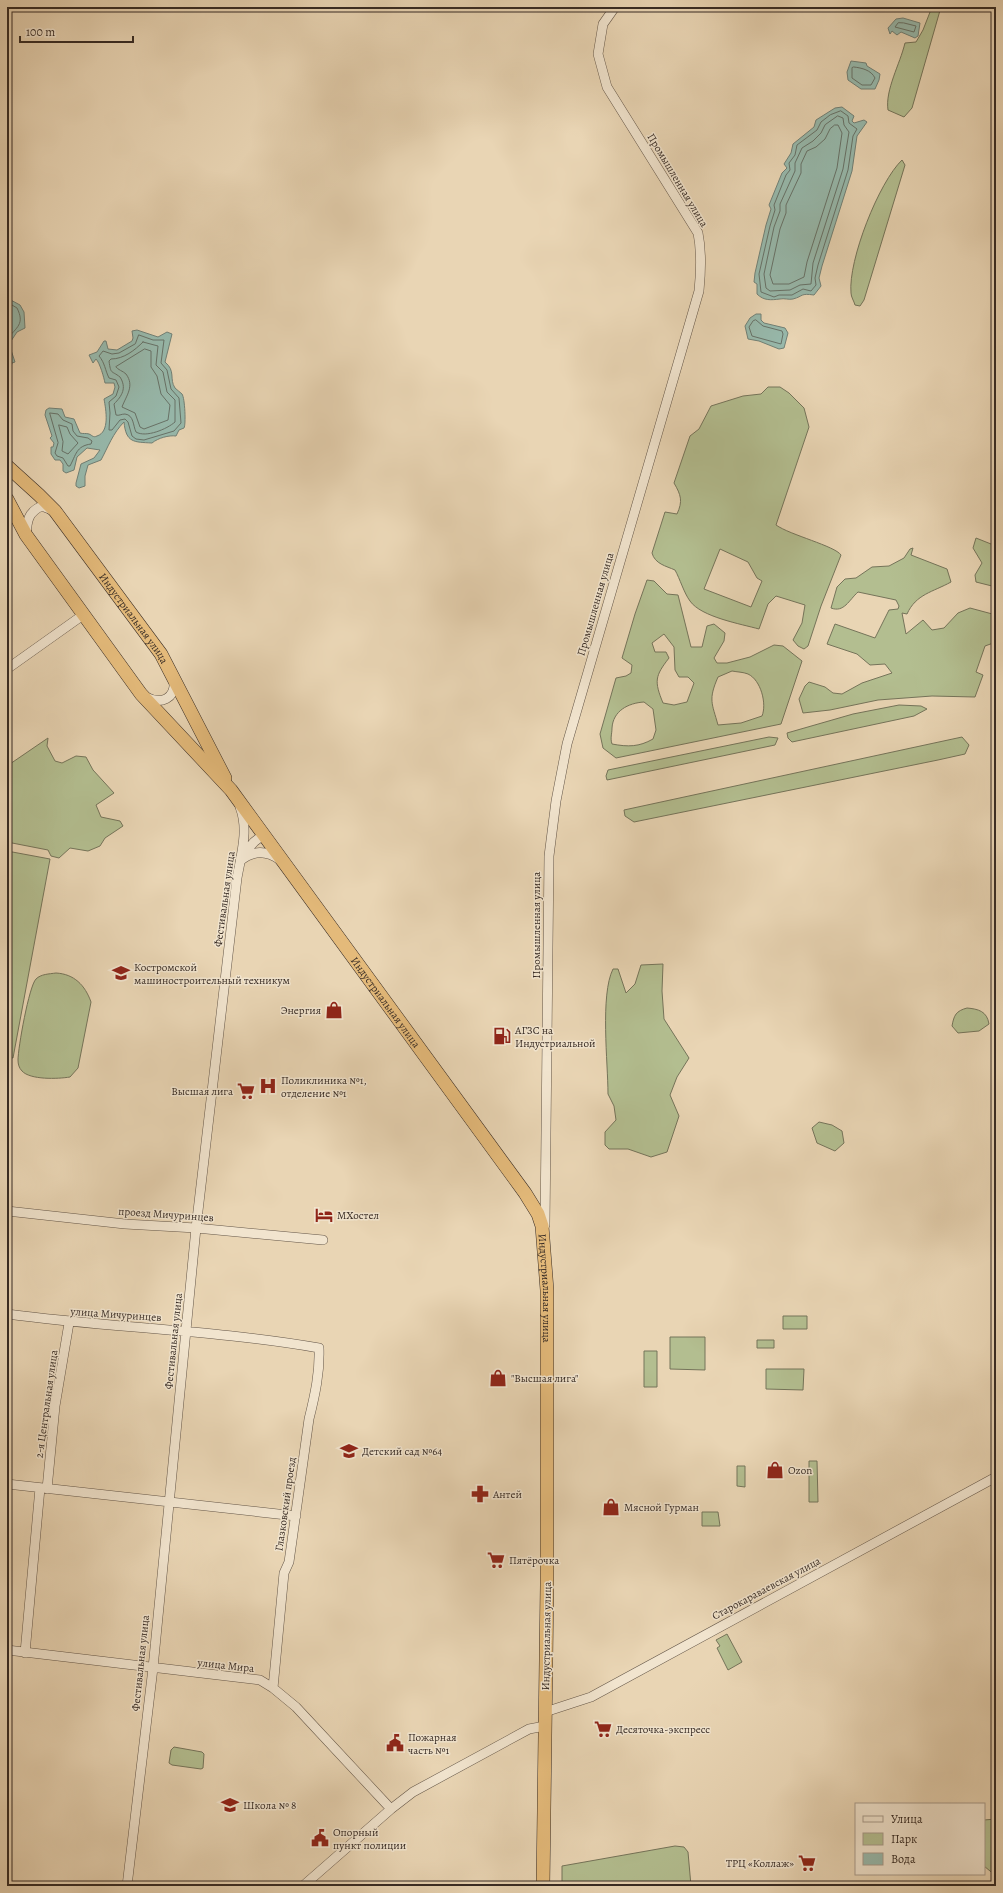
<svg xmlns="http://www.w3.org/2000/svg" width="1003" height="1893" font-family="Alegreya,serif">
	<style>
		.green { fill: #b3be90; stroke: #75745a; fill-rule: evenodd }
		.water { fill: #97b9ac; stroke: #718076 }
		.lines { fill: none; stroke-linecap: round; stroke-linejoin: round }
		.shore { stroke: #677268; stroke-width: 1 }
		.minor-casing { stroke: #645648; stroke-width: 10 }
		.highway-casing { stroke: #372b24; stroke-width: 14 }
		.minor { stroke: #f1e4ce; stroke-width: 9 }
		.highway { stroke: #e4ba7a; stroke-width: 13 }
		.labels { text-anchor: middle; stroke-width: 3; stroke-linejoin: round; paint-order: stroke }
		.street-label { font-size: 11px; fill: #372b24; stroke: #f1e4ce }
		.poi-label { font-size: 11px; fill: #372b24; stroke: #f1e4ce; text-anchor: start }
	</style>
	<rect width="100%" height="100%" fill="#e9d5b4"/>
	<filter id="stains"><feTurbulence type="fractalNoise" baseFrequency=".005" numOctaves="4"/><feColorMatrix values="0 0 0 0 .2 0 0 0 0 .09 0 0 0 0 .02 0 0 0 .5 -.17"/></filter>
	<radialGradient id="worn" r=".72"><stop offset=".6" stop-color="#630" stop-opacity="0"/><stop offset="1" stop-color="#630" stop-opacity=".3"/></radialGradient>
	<path class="green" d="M932,7H941L912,108L904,117L888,110C885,90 900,64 905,43L916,42L923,30Z
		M902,160L905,165L864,300L860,306L855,305C854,301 851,297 851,293C848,260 879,182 902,160Z
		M768,387H780L789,393L804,408L809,427L776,525C790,535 835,546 841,555L821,606L808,646L804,649L798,646L793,640L802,623L805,605L776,596L768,604L759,629C741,624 701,617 690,601C684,593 680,579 675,570C666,566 655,564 652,553L665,512L677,514C683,501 681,495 674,483L690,436L699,429L711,406L743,396L761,394ZM720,549L748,562L757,578L762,581L751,607L704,589Z
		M976,538L996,546V587L976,582L975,575L982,563L973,548Z
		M913,548L911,555L947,569L951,582C933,592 916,594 907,614L902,613L906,634L923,620L932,630L944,628L958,613L970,608L996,615V642L985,646L976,672L983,675L975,697L932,696L878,700L830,710L803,713L799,699L805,686L809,682L825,687L833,693L842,694L862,683L892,673L885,664L870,665L857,654L827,644L835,624L875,638L889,610L898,609L899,606L896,600L858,592C849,600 844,613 831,608L837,587L845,579L856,578L872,567L889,566L904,558L910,549Z
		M647,580L654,581L667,594L678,595L691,647H702L707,626L714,624L725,633L724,641L714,658L717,663H727L750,657L774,645L783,646L802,661L781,724L616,758L603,748L600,734L616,678L626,676L631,673L632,665L622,658L635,614ZM664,634L674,647L675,670L679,677H688L694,683L687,702L674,705L663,703C654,681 655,676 669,658L666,652H655L652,643ZM732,671C737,672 743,672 748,674C761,680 767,704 762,716L741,723L718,725C712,703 708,700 718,677ZM644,702L653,709L656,730L653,739C639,747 628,747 612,744C610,738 612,734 612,728C613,711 628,703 644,702Z
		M899,705L921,706L927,709L914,716L792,742L788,738L787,733L853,714Z
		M769,737L778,738L775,745L607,780L606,776L608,770Z
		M962,737L969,745L965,754L938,760L634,822L625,816L624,810Z
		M48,738L47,746L55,761L62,763L76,756L86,757L93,770L114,793L96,805L101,817L120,821L123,826L105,838L100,846L88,851L70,848L59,858L51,856L48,850L7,842V766Z
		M7,851L50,859L13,1058L7,1057Z
		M663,964L662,991L664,1019L689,1058L677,1077L670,1095L679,1116L667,1152L651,1157L628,1149H609L605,1145V1132L616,1120L614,1106L608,1094C608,1063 600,995 613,969H618L626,993L635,984L641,965Z
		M56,973C74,974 85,985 91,1002L78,1068L70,1077C58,1079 30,1080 22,1071C19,1068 18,1064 18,1060C18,1048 29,986 36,979C41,974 49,974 56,973Z
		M967,1008C978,1009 987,1011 989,1024L979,1031L958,1033L952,1026C954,1015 956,1011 967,1008Z
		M819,1122L832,1125L842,1131L844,1143L835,1151L817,1143L812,1128Z
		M783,1316H807V1329H783Z
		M670,1337H705V1370L670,1369Z
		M757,1340H774V1348H757Z
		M644,1351H657V1387H644Z
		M766,1369H804L803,1390L766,1389Z
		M809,1461H817L818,1502H809Z
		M737,1466H745V1487L737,1486Z
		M702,1512H718L720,1526H702Z
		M727,1634L742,1662L728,1670L717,1648L720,1646L716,1640Z
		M174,1747L202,1752L204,1754L203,1768L201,1769L172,1765L169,1763L171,1750Z
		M996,1819V1876L984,1866V1820Z
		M675,1846L684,1847L688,1852L691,1886H562V1866Z"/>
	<path class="water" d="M903,18L920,23L918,36L915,38L901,32L897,35L892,31L890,34L888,28L896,19Z
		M851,61L866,63L867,66L880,74L879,80L875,89H861L848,80L847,72Z
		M842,107L854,116L852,121L854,123L864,120L867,122L857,136L852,171L822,266L819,278L821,286L814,295C800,293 804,296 793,299C789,300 784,298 780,299C771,300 764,301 757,294V284L754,282L755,273L766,225L771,209L769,205L782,173L787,168L784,164L791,153L793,144L814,127L816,120L835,108Z
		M7,298L20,305L24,312L25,328L17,332L9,344L15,362L12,363L11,367H7Z
		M756,314H761V320L764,323L785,328L788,333L784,348L779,349L759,341L748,339L745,326L750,318Z
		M137,330L158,337L167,332L172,334L165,362C176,371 169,379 175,388C177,390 180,392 182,394C185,398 186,425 184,428L179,430L176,436C169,435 158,438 152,443C134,442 126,443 124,422C113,433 108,447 101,460L88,465L85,476V486L79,488L76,486V483L81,464L94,458L100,450L87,448L77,457L74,470L66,473L63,471V464L60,460H55L51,454V447H53L54,443L50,438L52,436L45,415L46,410L49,408L62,409L65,417L74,419L80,433C83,434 86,433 89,434C92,435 93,438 97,436C110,432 106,410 104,399L113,394L115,387L114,383H105C104,378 100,363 96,359L93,363L89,355L97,352L104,341H106L108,349L117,350L132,341L133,338L132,331Z"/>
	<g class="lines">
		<path class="shore" d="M904,23L916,26L914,32L895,27L898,23Z
			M854,67C862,68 871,70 875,78L871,85H862L852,78V68Z
			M841,111L848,116L849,123L857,129L853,136L848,170L818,265L815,278L816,285L811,291L803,289L792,295H779L774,297L761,292L759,274L770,226L775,210L774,205L786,175L790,170L789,163L795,155L797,145L817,130L821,122L830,115Z
			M838,116L843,118L844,125L849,132L843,169L813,263L811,284L800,285L790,290L770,291L766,288L764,274L774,227L780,211V204L795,171V163L802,148L813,141L821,133L825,125Z
			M835,125H838L842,133L837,168L807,262L804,277L789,284H773L770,275L780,229L786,213V205L801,173V164L807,151L816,147L825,139L830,129Z
			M7,302L17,308C25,324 17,327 7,339
			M756,320L763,326L782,331L783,334L781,344L752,336L749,327L753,321Z
			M139,335L153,340H164L161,363L167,370L171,389L179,398L181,423L174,431L144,440L136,439L132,436L128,422L125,419L120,420L112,430H109L110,413L109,402L116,396L119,387L116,380L109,378C105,370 105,363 99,356L103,351L112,354L119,353L135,344Z
			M143,342L158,346L156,365L163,372L167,392L175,400V422C167,429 146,438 136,432C133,426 134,415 125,414C121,414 119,416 116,415L114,404C122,396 127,388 120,377C111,370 111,375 109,361L111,359C124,359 135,350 143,342Z
			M145,349L151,351V367L157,376L161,394L170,405L168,420L144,429L140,427L135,413L122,407C126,396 135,386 126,374C123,371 118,370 116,367Z
			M50,413L58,414L63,420L72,424L73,431L77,436L88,438L92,441L91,444C76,446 76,455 70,466H68L63,458L57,456L55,453L58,443Z
			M59,425L67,427L70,434L78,443L68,454L62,451L63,442Z"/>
		<g class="minor-casing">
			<path id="minor" d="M26,535C27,521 28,512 42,506L52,510
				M7,669L83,615
				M146,697C161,705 176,699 174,680
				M243,855L254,842L263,835
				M240,861C253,850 266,850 280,860
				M7,1211L125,1224L196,1228L323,1240
				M545,1225L549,856L556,801L567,744L699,291C701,271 702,253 698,233L607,87L598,54L603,24L615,7
				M7,1314C111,1328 216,1330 319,1348C320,1372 315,1395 309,1419L289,1562L284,1573L273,1688
				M7,1484L296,1516
				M47,1489L55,1406L69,1323
				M7,1650L260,1680L273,1688L296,1707L391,1809
				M25,1653L40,1488
				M545,1712L591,1697L996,1477
				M127,1886L153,1668L196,1228L237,878C241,855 249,830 240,807
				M303,1886L391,1809L413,1792L529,1729L545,1726"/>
		</g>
		<g class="highway-casing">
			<g id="highway">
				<path id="s1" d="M7,466L39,495L55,511L161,654L225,778"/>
				<path id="s2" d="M7,499L26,535L141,694L231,790L525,1193L538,1214L542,1226L547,1290V1585L543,1886"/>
			</g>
		</g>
		<use href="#minor" class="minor"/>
		<use href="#highway" class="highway"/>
	</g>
	<defs>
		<g id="university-bare" transform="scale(1.38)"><path d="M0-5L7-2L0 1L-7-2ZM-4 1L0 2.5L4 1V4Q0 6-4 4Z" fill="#8f2418" stroke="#f1e4ce" stroke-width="2.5" paint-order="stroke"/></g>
		<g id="shop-bare" transform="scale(1.38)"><path d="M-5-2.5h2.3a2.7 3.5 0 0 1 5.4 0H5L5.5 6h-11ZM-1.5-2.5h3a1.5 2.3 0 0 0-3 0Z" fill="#8f2418" stroke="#f1e4ce" stroke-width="2.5" paint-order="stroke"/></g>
		<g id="fuel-bare" transform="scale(1.38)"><path d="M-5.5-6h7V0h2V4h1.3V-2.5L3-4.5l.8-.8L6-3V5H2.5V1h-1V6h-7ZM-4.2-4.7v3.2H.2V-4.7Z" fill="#8f2418" stroke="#f1e4ce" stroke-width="2.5" paint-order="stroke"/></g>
		<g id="hospital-bare" transform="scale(1.38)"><path d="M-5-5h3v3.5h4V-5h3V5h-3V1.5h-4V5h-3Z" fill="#8f2418" stroke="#f1e4ce" stroke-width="2.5" paint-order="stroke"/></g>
		<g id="supermarket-bare" transform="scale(1.38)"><path d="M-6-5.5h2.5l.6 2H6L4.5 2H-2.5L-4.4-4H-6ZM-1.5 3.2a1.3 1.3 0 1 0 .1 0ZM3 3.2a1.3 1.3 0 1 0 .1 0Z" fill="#8f2418" stroke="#f1e4ce" stroke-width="2.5" paint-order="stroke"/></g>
		<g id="hotel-bare" transform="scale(1.38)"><path d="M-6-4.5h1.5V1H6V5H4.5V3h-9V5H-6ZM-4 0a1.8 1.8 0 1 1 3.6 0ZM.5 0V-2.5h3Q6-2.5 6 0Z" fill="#8f2418" stroke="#f1e4ce" stroke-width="2.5" paint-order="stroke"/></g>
		<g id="school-bare" transform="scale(1.38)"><path d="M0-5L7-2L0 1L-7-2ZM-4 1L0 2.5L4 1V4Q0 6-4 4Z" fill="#8f2418" stroke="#f1e4ce" stroke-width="2.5" paint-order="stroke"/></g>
		<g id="pharmacy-bare" transform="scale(1.38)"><path d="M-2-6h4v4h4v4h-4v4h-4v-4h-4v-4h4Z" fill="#8f2418" stroke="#f1e4ce" stroke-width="2.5" paint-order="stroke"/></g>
		<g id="civic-bare" transform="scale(1.38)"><path d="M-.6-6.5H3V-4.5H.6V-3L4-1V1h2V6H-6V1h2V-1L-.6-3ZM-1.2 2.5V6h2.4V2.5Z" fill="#8f2418" stroke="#f1e4ce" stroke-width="2.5" paint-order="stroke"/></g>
	</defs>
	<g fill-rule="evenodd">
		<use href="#university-bare" x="121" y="973"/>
		<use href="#shop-bare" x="334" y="1010"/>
		<use href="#fuel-bare" x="502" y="1036"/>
		<use href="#hospital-bare" x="268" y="1086"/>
		<use href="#supermarket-bare" x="246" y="1091"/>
		<use href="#hotel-bare" x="324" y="1215"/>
		<use href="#shop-bare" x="498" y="1378"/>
		<use href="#school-bare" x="349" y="1451"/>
		<use href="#shop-bare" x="775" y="1470"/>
		<use href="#pharmacy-bare" x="480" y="1494"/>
		<use href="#shop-bare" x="611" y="1507"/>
		<use href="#supermarket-bare" x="496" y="1560"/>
		<use href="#supermarket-bare" x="603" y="1729"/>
		<use href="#civic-bare" x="395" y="1743"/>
		<use href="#school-bare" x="230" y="1805"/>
		<use href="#civic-bare" x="320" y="1838"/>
		<use href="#supermarket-bare" x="807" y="1863"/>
	</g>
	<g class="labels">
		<g class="street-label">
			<text transform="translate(678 180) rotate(59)" y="4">Промышленная улица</text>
			<text transform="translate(595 604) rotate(-74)" y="4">Промышленная улица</text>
			<text dy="4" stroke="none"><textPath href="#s1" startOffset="199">Индустриальная улица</textPath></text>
			<text transform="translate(224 899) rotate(-82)" y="4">Фестивальная улица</text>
			<text transform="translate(536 925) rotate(-90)" y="4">Промышленная улица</text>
			<text dy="4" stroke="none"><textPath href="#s2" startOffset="631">Индустриальная улица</textPath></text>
			<text transform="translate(166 1214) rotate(4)" y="4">проезд Мичуринцев</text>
			<text dy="4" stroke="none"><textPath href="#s2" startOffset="967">Индустриальная улица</textPath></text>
			<text transform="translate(116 1314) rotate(4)" y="4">улица Мичуринцев</text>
			<text transform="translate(173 1341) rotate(-84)" y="4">Фестивальная улица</text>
			<text transform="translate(46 1404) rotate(-82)" y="4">2-я Центральная улица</text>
			<text transform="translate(285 1504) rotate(-82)" y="4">Глазковский проезд</text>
			<text transform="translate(766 1588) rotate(-28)" y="4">Старокараваевская улица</text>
			<text transform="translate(546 1636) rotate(-89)" y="4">Индустриальная улица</text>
			<text transform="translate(140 1663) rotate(-84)" y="4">Фестивальная улица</text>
			<text transform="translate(226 1665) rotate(6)" y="4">улица Мира</text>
		</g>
		<g class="poi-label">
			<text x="134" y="971">Костромской<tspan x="134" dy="13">машиностроительный техникум</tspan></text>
			<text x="321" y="1014" text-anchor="end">Энергия</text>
			<text x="515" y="1034">АГЗС на<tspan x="515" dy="13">Индустриальной</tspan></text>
			<text x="281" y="1084">Поликлиника №1,<tspan x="281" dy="13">отделение №1</tspan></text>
			<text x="233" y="1095" text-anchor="end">Высшая лига</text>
			<text x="337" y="1219">МХостел</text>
			<text x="511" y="1382">"Высшая лига"</text>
			<text x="362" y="1455">Детский сад №64</text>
			<text x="788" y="1474">Ozon</text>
			<text x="493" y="1498">Антей</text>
			<text x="624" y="1511">Мясной Гурман</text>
			<text x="509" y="1564">Пятёрочка</text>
			<text x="616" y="1733">Десяточка-экспресс</text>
			<text x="408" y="1741">Пожарная<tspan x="408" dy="13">часть №1</tspan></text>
			<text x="243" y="1809">Школа № 8</text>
			<text x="333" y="1836">Опорный<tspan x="333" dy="13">пункт полиции</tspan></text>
			<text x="794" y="1867" text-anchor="end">ТРЦ «Коллаж»</text>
		</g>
	</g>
	<rect width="1003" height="1893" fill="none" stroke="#e9d5b4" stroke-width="24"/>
	<rect x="8" y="8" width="987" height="1877" fill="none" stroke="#372b24" stroke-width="2"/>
	<rect x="12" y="12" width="979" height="1869" fill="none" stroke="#372b24"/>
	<rect x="855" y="1803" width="130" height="72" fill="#f1e4ce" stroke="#a79a8a"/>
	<rect x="863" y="1816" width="20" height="6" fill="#f1e4ce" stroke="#a79a8a"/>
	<text x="891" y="1823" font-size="12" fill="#372b24">Улица</text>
	<rect x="863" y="1833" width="20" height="12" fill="#b3be90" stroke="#a79a8a"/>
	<text x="891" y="1843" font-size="12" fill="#372b24">Парк</text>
	<rect x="863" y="1853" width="20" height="12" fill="#97b9ac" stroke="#a79a8a"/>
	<text x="891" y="1863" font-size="12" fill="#372b24">Вода</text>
	<path d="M20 36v6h113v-6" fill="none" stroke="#372b24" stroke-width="2"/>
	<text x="26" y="36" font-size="12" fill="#372b24" stroke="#f1e4ce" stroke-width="3" paint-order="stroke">100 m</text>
	<rect width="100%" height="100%" filter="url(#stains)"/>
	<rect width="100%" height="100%" fill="url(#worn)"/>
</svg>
